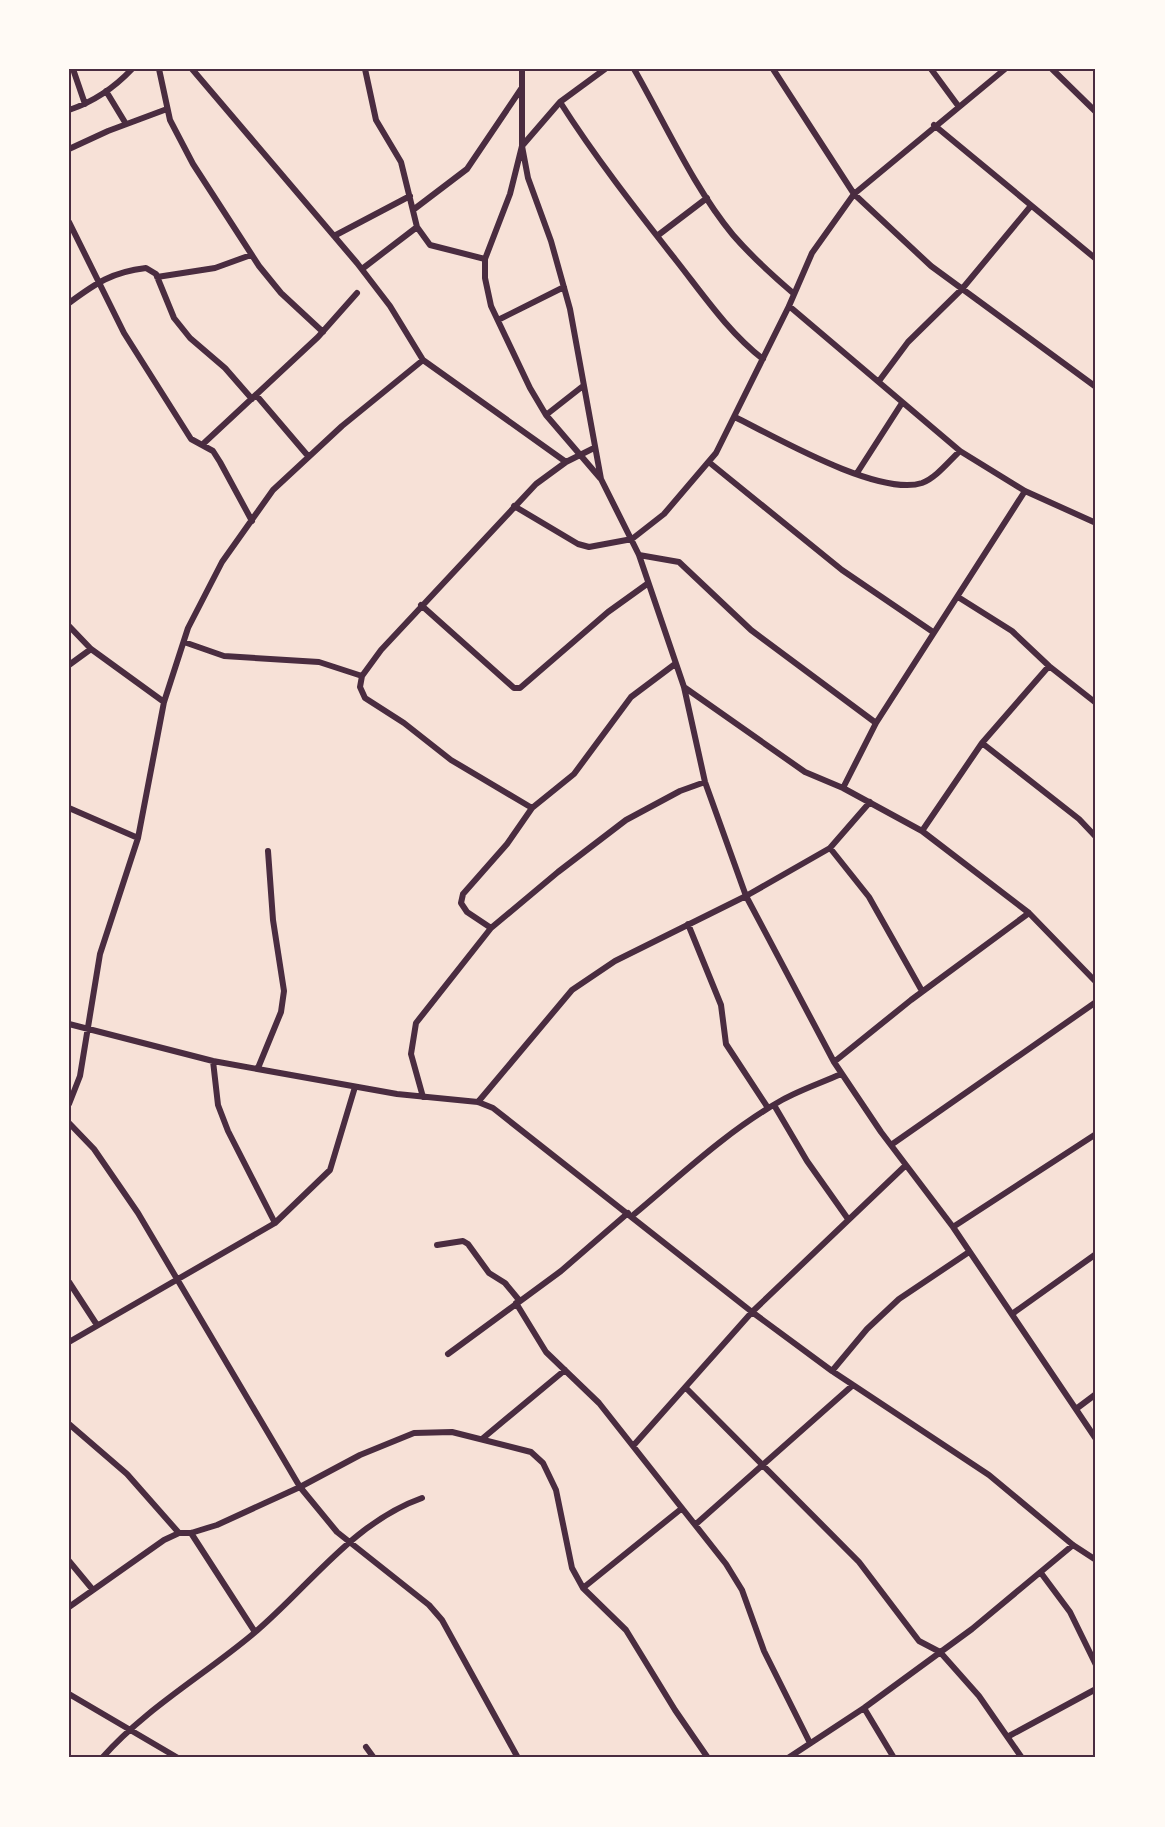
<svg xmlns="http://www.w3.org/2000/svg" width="1165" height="1827" font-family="'Libre Baskerville',serif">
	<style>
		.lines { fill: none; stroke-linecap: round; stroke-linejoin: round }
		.minor { stroke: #4a2c40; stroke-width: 6 }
		.neatline { fill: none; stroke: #4a2c40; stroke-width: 2 }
	</style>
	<rect width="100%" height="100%" fill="#f7e1d7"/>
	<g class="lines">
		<path class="minor" d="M73,69L85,104
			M159,69L170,120L193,164L259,266L281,293L323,332
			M192,69L357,263L390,306L423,360L566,462
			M365,69L376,120L401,162L417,227L430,245L485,259
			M522,69V146L528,178L551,241L570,309L601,479L639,555L684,687L805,772L843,788L922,831L1029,913L1096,982
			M634,69C665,123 694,188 733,235C752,257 772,275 793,293
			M773,69L854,194L931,266L1096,387
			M931,69L959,107
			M1052,69L1096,112
			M106,91L126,124
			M560,102C595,157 635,208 675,259C702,293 728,332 763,359
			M69,110C93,102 115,87 132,69
			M934,125L1096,259
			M69,149L108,131L167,109
			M413,210L467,169L521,89
			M69,222L124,333L191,439L213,451L220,462L252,521
			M334,236L410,196
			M657,236L707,198
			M362,269L417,227
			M157,277L215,268L251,255
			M69,303C96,283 112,272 146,268L156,274L174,318L190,338L225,368L252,399
			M789,306L960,451L1025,491L1096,523
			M498,320L564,287
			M879,381L908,342L962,289L1030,207
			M256,395L308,456
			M546,415L583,386
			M735,417C775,437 879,497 922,483C936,478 949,461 960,451
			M203,444L318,337L357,293
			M710,463L842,570L933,632
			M857,473L902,403
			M600,478L546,415L530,388L491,306L485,278V259L510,194L522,146L560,102L605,69
			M514,506L578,544L589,547L632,539L664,514L716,453L789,306L812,253L854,194L1005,69
			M639,555L679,562L751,630L876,723
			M958,597L1012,631L1049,666L1096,703
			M421,605L514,688H520L608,612L647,584
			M69,626L91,649L164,702
			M184,642L224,656L319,662L362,676
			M69,665L91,649
			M684,687L705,782L746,896L834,1062L881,1132L953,1227L1096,1439
			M982,743L1079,819L1096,837
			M843,788L876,723L1025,491
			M69,808L138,838
			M532,808L451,760L404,723L365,698L360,687L362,676L381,650L536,484L566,462L594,448
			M922,831L982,743L1049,666
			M830,848L869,897L922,991
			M688,924L721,1005L726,1044L768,1108
			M491,928L467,912L461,903L463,894L507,844L532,808L574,774L631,697L675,664
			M69,1024L213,1061L397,1094L478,1102L493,1108L752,1312L832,1371L989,1475L1073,1545L1096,1560
			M213,1061L218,1105L228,1131L275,1223
			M834,1062L911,1000L1029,913
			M258,1068L281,1012L284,991L273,920L268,851
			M423,1097L411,1054L416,1023L491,928L558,872L626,820L680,791L705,782
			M478,1102L572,990L615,961L746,896L830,848L870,802
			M69,1104L80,1076L100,954L138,838L164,702L188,628L222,562L273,490L342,426L423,360
			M774,1105L807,1161L848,1219
			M69,1123L94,1149L138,1213L300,1487L337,1532L429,1605L442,1620L518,1758
			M891,1145L1096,1002
			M632,1216C680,1176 727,1131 782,1100C800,1090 821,1083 841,1074
			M953,1227L1096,1134
			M437,1245L463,1241L468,1244L489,1273L505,1283L519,1300
			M69,1282L97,1325
			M516,1303L546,1352L599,1403L726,1564L742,1590L764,1651L810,1743
			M1012,1314L1096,1254
			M69,1342L275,1223L330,1170L355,1087
			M448,1354L561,1271L628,1213
			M832,1371L867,1329L899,1299L969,1252
			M686,1388L859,1562L919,1641L940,1652L979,1696L1022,1758
			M1076,1409L1096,1394
			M69,1424L127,1474L179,1533
			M482,1439L565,1370
			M633,1446L752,1312L906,1165
			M696,1524L853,1385
			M191,1533L255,1632
			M69,1561L93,1590
			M1041,1573L1070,1612L1096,1665
			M583,1588L681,1509
			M69,1607L164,1540L179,1533H191L217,1525L300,1487L360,1455L414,1433L452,1432L531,1452L543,1463L556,1490L572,1568L583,1588L626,1630L675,1710L708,1758
			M69,1694L178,1758
			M864,1708L894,1758
			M1009,1736L1096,1689
			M366,1747L374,1758
			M102,1758C145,1709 203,1676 253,1634C309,1587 352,1523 422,1498
			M788,1758L864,1708L972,1629L1073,1545"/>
	</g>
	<rect width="1165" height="1827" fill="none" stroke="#fffaf5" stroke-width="141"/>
	<rect x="70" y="70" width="1024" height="1686" class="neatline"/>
</svg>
